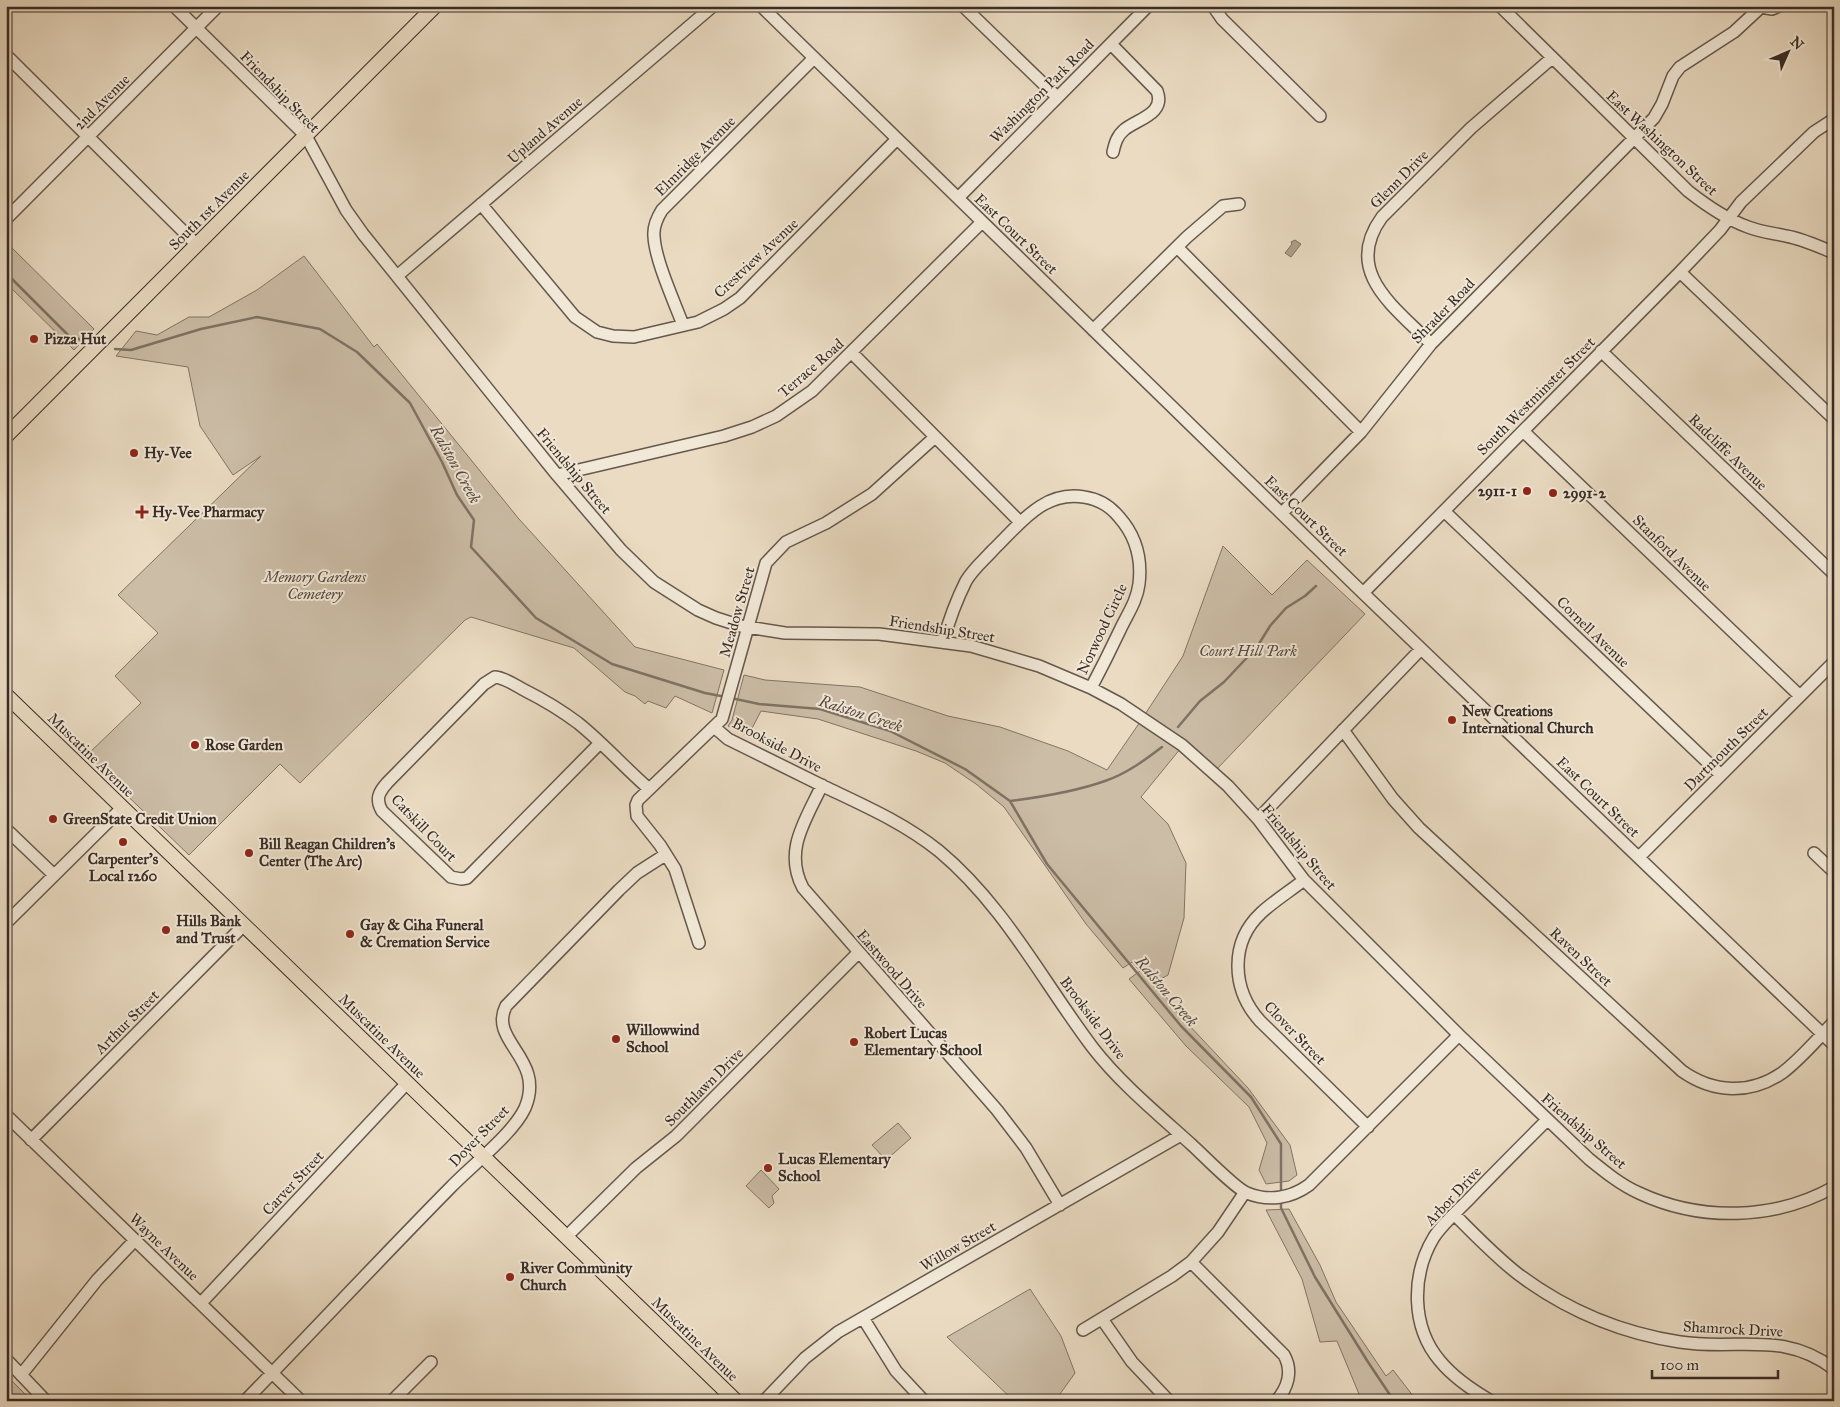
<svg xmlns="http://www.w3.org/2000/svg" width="1840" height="1407" font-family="'IM FELL Great Primer',serif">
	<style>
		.green { fill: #ccbda7; stroke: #827466 }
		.water { fill: #aea08d; stroke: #7f7264 }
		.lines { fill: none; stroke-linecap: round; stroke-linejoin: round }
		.stream { stroke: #7f7264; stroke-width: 2.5 }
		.minor-casing { stroke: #65584d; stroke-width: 14 }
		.major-casing { stroke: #392c26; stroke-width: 16 }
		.minor { stroke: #f1e8d7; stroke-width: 11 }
		.major { stroke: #eadbc2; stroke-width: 14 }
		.poi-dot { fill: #8f2418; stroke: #f1e8d7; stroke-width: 2 }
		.labels { text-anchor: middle; stroke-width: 4; stroke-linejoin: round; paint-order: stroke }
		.street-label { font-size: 15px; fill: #392c26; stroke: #f1e8d7 }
		.poi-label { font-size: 15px; font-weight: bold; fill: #392c26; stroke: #f1e8d7; text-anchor: start }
		.park-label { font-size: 15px; font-style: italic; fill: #564940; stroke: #f1e8d7 }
		.water-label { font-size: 16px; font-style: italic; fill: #564940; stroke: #f1e8d7 }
	</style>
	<rect width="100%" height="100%" fill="#eadbc2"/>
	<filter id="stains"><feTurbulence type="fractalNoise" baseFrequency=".004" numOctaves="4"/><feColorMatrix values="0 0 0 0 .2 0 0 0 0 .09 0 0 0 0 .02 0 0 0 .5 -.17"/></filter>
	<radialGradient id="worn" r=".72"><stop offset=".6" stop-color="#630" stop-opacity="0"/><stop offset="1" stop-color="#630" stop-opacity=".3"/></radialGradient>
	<path class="green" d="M6,242L94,329L74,350L6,283Z
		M304,256L374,347L377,344L519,519L635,647L724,670L712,713L675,696L666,708L648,701L645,704L635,696L625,692L574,648L471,617L465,620L300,783L280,764L189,855L86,756L141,703L115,676L158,633L118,595L261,456L233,475L200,426L188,367L116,356L136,331L157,335L189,317H209L257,290Z
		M1223,546L1272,595L1307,560L1365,614L1216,770L1185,743L1141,797L1168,824L1186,863L1184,918L1168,975L1157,981L1172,1007L1248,1088L1290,1145L1297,1175L1289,1181L1266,1184L1259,1170L1267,1143L1249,1107L1186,1046L1129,979L1140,971L1132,962L1123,968L1086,924L1004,807L976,784L945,763L916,751L818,719L761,711L748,736L728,726L732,720L744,675L765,680L860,687L948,716L1000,727L1068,751L1107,770L1140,722L1183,656Z
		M898,1123L911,1138L886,1160L872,1145Z
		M761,1170L779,1189L772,1196L774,1203L769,1208L746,1186Z
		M1289,1209L1320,1265L1336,1302L1386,1376L1393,1370L1417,1401H1356L1359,1394L1337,1341L1320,1342L1302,1279L1266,1210Z
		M1030,1289L1061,1336L1075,1373L1055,1401H1014L947,1337Z
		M6,1375L32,1401H6Z"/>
	<path class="water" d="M1295,240L1301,244L1291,257L1285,253L1292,244L1291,242Z"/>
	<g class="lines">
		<path class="stream" d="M6,273L69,336L82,340
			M115,349L131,350L201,329L257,317L320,329L357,352L410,403L442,462L457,495L474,520L471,547L536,618L612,664L705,693L726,697
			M731,698L759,704L820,709L890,731L965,769L1010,801L1047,864L1181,1026L1251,1097L1281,1144V1193
			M1178,727L1200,701L1224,682L1257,647L1270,626L1286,608L1305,596L1316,586
			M1010,801C1042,797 1074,792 1105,781C1126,774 1145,760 1162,747
			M1281,1201V1208L1315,1277L1368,1362L1394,1401"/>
		<g class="minor-casing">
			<path id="minor" d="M174,6L306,136L346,210L363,234L557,475L621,550L654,582L698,610L716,618L741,626L785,633L879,634L971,646L1039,666L1091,688L1121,704L1182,745L1228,786L1258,819L1304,880L1459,1035L1589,1159C1605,1172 1621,1185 1639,1193C1701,1222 1775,1220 1834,1187
				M761,6L1363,593L1834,1045
				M963,6L1057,97
				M1213,6L1222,19L1320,116
				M1500,6L1688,191C1707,206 1726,219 1748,227C1761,232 1773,233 1786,236C1803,239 1818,246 1834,253
				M1761,7L1772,9L1779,6
				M1111,44L1157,91C1166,114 1137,119 1124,130C1117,136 1115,143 1113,152
				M6,55L197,245
				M958,198L1148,6
				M481,204L575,317L597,332L613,336L634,337L698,322L724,309L740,298L897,139
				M6,219L218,6
				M1177,247L1361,432
				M1680,272L1834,419
				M397,276L713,6
				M683,325C674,301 655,260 654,236C653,226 657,218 662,210L814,58
				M1093,330L1187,237L1223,206L1239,204
				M1431,344C1395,307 1342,272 1382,217L1471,128L1552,58
				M1601,351L1834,574
				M852,353L1020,522
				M1523,431L1800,696
				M557,475L724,436L752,427L776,416L812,391L982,222
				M1444,511L1721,775
				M1282,513L1361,432L1431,344L1654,118L1662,104L1673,76L1680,67L1734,32L1761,7
				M1363,593L1680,272L1720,230L1741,202L1814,132L1834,119
				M943,642C949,620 956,601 966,581C973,569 984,560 993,550C1019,525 1043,490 1084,497C1098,499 1110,506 1119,517C1136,536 1142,559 1139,584C1137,601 1127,615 1120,630C1111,649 1101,669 1091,688
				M714,727L728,739C761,755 793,771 825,787C865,806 904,823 939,851C1004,905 1043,982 1093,1048C1120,1083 1160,1116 1192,1145C1204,1156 1236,1189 1247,1193C1269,1202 1291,1198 1309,1185L1459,1035
				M1343,730L1393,799L1419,828L1682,1071C1713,1093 1750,1095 1782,1073C1800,1060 1818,1038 1834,1022
				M600,743L467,878L461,879L451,877L382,811C375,799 379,792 387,783L484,684L495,677C506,678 516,686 526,691C544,700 562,711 578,723C603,743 624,767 648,788
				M822,785C806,820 783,850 803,888L997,1110L1026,1148L1060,1205
				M1258,819L1421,649
				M6,829L54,875
				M1814,853L1834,872
				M1639,857L1834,662
				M1304,880C1290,891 1274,901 1261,913C1229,943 1232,990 1260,1021L1368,1127
				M6,923L122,808
				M699,943L675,869L660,845L637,816L636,805L638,800L722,719L766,563L786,542L826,523L872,494L935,437
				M6,1115L301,1401
				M31,1140L244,925
				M1454,1214C1475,1235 1495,1256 1518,1274C1566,1310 1621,1333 1680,1342C1738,1351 1782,1330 1834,1369
				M566,1237L636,1168L676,1136L691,1121L858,953
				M1191,1262L1284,1355C1293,1371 1288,1388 1276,1401
				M201,1303L407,1083
				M863,1318L896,1371L924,1401
				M1102,1319L1132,1362L1169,1401
				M1083,1330L1172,1276L1191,1262L1218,1232L1245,1192
				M6,1359L46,1401
				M21,1375L97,1280L135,1240
				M245,1401C314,1330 381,1258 450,1188C471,1166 513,1134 525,1108C546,1058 488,1042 506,1006L619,890L637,873L665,855
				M392,1401L431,1362
				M764,1401L805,1358L838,1332L1181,1135
				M1491,1401C1472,1390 1454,1378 1440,1361C1411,1327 1411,1275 1434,1237C1444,1222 1460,1209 1473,1195C1497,1170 1522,1145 1547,1120"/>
		</g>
		<g class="major-casing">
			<path id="major" d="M6,436L435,6
				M6,695L736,1401"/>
		</g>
		<use href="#minor" class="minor"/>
		<use href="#major" class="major"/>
	</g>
	<g class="poi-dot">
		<circle cx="34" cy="339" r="5"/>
		<circle cx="134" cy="453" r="5"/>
		<circle cx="1527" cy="491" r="5"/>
		<circle cx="1553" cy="493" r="5"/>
		<path d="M139.5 504.5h5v5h5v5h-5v5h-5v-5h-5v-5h5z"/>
		<circle cx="1452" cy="720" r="5"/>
		<circle cx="195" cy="745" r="5"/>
		<circle cx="53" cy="819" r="5"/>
		<circle cx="123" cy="842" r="5"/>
		<circle cx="249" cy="853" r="5"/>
		<circle cx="166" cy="930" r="5"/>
		<circle cx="350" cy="934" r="5"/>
		<circle cx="616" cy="1039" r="5"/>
		<circle cx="854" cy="1042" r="5"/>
		<circle cx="768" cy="1168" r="5"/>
		<circle cx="510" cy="1277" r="5"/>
	</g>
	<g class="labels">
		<g class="street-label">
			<text transform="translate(1042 91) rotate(-45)" y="5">Washington Park Road</text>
			<text transform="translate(280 92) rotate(46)" y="5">Friendship Street</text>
			<text transform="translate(102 102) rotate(-45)" y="5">2nd Avenue</text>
			<text transform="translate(545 130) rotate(-41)" y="5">Upland Avenue</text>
			<text transform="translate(1662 143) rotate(43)" y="5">East Washington Street</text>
			<text transform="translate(695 156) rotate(-45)" y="5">Elmridge Avenue</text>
			<text transform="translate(1399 179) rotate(-45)" y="5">Glenn Drive</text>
			<text transform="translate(209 210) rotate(-45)" y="5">South 1st Avenue</text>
			<text transform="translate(1016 234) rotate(44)" y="5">East Court Street</text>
			<text transform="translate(756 258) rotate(-43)" y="5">Crestview Avenue</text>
			<text transform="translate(1443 311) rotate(-46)" y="5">Shrader Road</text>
			<text transform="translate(811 368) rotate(-41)" y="5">Terrace Road</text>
			<text transform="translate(1536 396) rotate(-45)" y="5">South Westminster Street</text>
			<text transform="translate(1728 452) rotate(44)" y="5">Radcliffe Avenue</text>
			<text transform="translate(574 471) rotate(50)" y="5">Friendship Street</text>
			<text transform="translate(1306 516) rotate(44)" y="5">East Court Street</text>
			<text transform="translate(1672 553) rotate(44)" y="5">Stanford Avenue</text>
			<text transform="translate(737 612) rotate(-74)" y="5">Meadow Street</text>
			<text transform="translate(942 629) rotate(9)" y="5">Friendship Street</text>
			<text transform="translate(1102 629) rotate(-65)" y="5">Norwood Circle</text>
			<text transform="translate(1593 632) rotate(44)" y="5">Cornell Avenue</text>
			<text transform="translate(777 745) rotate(28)" y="5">Brookside Drive</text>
			<text transform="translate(1726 749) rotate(-45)" y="5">Dartmouth Street</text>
			<text transform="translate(91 755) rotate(44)" y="5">Muscatine Avenue</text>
			<text transform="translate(1598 797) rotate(44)" y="5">East Court Street</text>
			<text transform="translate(424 828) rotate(46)" y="5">Catskill Court</text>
			<text transform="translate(1299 847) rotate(50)" y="5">Friendship Street</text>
			<text transform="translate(1581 957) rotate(43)" y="5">Raven Street</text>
			<text transform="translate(892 969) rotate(49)" y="5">Eastwood Drive</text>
			<text transform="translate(1093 1018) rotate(53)" y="5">Brookside Drive</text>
			<text transform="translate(127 1022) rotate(-45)" y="5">Arthur Street</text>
			<text transform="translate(1295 1033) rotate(46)" y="5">Clover Street</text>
			<text transform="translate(382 1036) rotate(44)" y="5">Muscatine Avenue</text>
			<text transform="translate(704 1087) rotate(-45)" y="5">Southlawn Drive</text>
			<text transform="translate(1584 1131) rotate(41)" y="5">Friendship Street</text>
			<text transform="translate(479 1136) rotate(-46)" y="5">Dover Street</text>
			<text transform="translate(293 1183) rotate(-47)" y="5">Carver Street</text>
			<text transform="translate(1453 1196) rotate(-47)" y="5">Arbor Drive</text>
			<text transform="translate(958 1246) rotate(-30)" y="5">Willow Street</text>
			<text transform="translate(164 1247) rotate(44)" y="5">Wayne Avenue</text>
			<text transform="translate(1733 1329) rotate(3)" y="5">Shamrock Drive</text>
			<text transform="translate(695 1339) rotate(44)" y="5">Muscatine Avenue</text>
		</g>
		<g class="poi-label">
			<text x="44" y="344">Pizza Hut</text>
			<text x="144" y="458">Hy-Vee</text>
			<text x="1517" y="496" text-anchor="end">2911-1</text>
			<text x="1563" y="498">2991-2</text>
			<text x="152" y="517">Hy-Vee Pharmacy</text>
			<text x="1462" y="716">New Creations<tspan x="1462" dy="17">International Church</tspan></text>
			<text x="205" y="750">Rose Garden</text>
			<text x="63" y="824">GreenState Credit Union</text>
			<text x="259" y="849">Bill Reagan Children’s<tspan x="259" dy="17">Center (The Arc)</tspan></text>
			<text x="123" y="864" text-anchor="middle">Carpenter's<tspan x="123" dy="17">Local 1260</tspan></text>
			<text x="176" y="926">Hills Bank<tspan x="176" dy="17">and Trust</tspan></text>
			<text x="360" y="930">Gay &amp; Ciha Funeral<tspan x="360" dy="17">&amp; Cremation Service</tspan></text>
			<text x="626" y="1035">Willowwind<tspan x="626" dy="17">School</tspan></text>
			<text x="864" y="1038">Robert Lucas<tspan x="864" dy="17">Elementary School</tspan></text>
			<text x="778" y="1164">Lucas Elementary<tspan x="778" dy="17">School</tspan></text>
			<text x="520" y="1273">River Community<tspan x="520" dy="17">Church</tspan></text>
		</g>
		<g class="park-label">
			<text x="315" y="582">Memory Gardens<tspan x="315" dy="17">Cemetery</tspan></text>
			<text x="1248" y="656">Court Hill Park</text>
		</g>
		<g class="water-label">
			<text transform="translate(456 464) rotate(61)" y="6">Ralston Creek</text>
			<text transform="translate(861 713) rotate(18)" y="6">Ralston Creek</text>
			<text transform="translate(1167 991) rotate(50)" y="6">Ralston Creek</text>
		</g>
	</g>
	<rect width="1840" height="1407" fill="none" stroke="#eadbc2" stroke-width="25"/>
	<rect x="8" y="8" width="1825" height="1392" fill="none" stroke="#392c26" stroke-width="2.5"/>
	<rect x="12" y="12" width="1815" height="1382" fill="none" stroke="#392c26"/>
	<g transform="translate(1788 52) rotate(45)" stroke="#f1e8d7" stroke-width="4" paint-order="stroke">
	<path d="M0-4L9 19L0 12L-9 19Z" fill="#392c26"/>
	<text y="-8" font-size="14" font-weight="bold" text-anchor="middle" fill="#392c26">N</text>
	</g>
	<path d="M1652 1370v8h126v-8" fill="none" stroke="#392c26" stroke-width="2.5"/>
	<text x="1660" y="1370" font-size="15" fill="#392c26" stroke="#f1e8d7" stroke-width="4" paint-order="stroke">100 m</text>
	<rect width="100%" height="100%" filter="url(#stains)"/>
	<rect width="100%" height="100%" fill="url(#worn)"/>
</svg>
